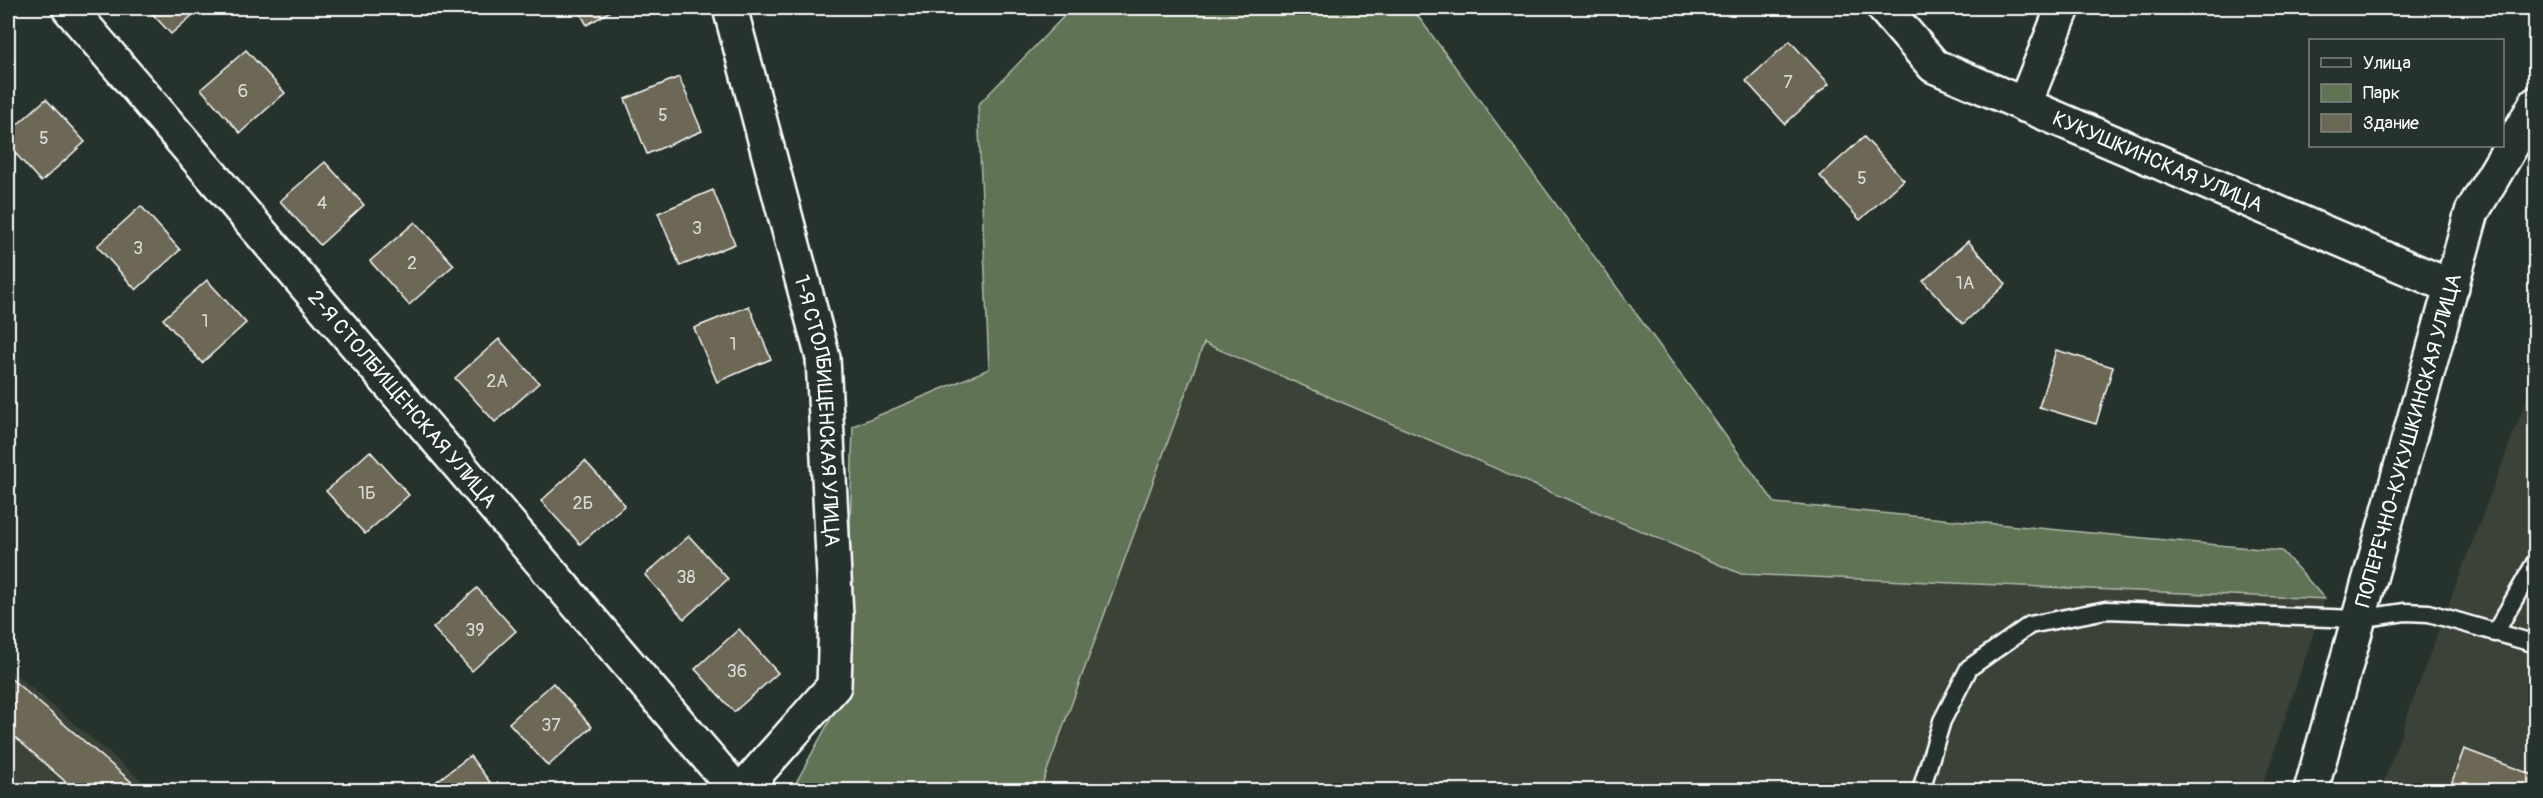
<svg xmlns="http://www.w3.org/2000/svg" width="2543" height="798" font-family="Pangolin,sans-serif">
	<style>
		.built { fill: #3b4339 }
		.green { fill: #617355; stroke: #b0b9aa; stroke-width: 1.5 }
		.building { fill: #6d6856; stroke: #fff; stroke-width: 1.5 }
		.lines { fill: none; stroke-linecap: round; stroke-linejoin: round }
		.service-casing { stroke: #fff; stroke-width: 21 }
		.minor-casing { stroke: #fff; stroke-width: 38 }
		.service { stroke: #26332d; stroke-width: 16 }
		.minor { stroke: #26332d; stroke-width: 33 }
		.labels { text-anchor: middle; stroke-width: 6; stroke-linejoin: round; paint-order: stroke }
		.number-label { font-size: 18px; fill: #dad9d5 }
		.street-label { font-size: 21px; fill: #fff; stroke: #26332d }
	</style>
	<rect width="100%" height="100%" fill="#26332d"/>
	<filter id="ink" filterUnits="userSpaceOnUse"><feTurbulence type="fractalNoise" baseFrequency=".0167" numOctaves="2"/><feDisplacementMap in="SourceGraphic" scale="12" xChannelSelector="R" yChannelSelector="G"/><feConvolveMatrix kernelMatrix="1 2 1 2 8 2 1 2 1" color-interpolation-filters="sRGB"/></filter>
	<g filter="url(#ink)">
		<path class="built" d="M1204,343L1741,574L2325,599L2261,790H1040Z
			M2535,377V790H2381L2429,656Z
			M8,668L153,790H8Z"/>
		<path class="green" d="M1072,8H1412L1775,503L2282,551L2325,599L1741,574L1204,343L1040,790H792L848,687L847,623L853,426L989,369L978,105Z"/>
		<path class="building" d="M147,8H201L171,34Z
			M577,8H616L587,25Z
			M1790,41L1829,84L1785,124L1746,81Z
			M246,50L285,93L240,133L201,89Z
			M679,77L702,131L647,154L625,99Z
			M46,99L85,142L41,182L8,145V133Z
			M1864,137L1904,180L1860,220L1820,176Z
			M325,162L364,205L320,245L280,201Z
			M713,190L735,244L680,266L658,213Z
			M141,206L180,250L136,290L97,246Z
			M415,222L454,265L409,305L370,261Z
			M1968,241L2006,284L1963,324L1923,281Z
			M207,280L246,323L202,363L163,319Z
			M749,306L771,359L717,382L694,328Z
			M499,339L539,383L495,422L455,378Z
			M2056,350L2113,367L2096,424L2039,407Z
			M370,451L409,495L365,534L326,491Z
			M585,461L625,505L580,544L541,501Z
			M689,536L728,579L684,619L645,575Z
			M477,588L516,631L472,671L433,628Z
			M739,629L778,673L734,712L695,669Z
			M8,676L141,790H75L8,731Z
			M553,683L592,727L548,766L509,723Z
			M2464,749L2536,776V790H2449Z
			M470,756L496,790H425Z"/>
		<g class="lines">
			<g class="service-casing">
				<path id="service" d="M2495,633L2536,561
					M1921,790L1942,721L1969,668L2030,625L2106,610L2358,619L2405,612L2429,613L2536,644"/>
			</g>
			<g class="minor-casing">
				<g id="minor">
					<path id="s1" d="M69,8L736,790"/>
					<path id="s2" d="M730,8L823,358L836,616L834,686L742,790"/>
					<path id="s3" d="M1884,8L1934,66L2452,287"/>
					<path d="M2024,105L2063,8"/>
					<path id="s4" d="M2311,790L2472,212L2536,104"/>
				</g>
			</g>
			<use href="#service" class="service"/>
			<use href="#minor" class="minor"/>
		</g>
	</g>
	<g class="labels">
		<g class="number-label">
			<text x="1788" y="88">7</text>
			<text x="243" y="97">6</text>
			<text x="663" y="121">5</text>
			<text x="44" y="144">5</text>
			<text x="1862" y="184">5</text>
			<text x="322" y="209">4</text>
			<text x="697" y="234">3</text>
			<text x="138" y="254">3</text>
			<text x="412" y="269">2</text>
			<text x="1965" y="289">1А</text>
			<text x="205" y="327">1</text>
			<text x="733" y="350">1</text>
			<text x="497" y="387">2А</text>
			<text x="367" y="499">1Б</text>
			<text x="583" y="509">2Б</text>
			<text x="686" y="583">38</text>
			<text x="475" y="636">39</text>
			<text x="737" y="677">36</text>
			<text x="551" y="731">37</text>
		</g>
		<g class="street-label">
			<text dy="7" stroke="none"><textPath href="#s3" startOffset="320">КУКУШКИНСКАЯ УЛИЦА</textPath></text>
			<text dy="7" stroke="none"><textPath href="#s1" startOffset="514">2-Я СТОЛБИЩЕНСКАЯ УЛИЦА</textPath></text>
			<text dy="7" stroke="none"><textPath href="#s2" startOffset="414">1-Я СТОЛБИЩЕНСКАЯ УЛИЦА</textPath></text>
			<text dy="7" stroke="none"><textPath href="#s4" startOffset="363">ПОПЕРЕЧНО-КУКУШКИНСКАЯ УЛИЦА</textPath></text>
		</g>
	</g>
	<rect width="2543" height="798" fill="none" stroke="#26332d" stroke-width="30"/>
	<rect x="15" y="15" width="2513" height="768" fill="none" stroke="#fff" stroke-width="2" filter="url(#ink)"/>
	<rect x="2309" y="39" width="195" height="108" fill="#26332d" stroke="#7d8581" stroke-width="1.5"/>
	<rect x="2321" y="58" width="30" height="9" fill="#26332d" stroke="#7d8581" stroke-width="1.5"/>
	<text x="2363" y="69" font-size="18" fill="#ffffff">Улица</text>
	<rect x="2321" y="84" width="30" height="18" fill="#617355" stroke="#7d8581" stroke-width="1.5"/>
	<text x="2363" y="99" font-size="18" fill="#ffffff">Парк</text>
	<rect x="2321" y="114" width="30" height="18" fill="#6d6856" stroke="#7d8581" stroke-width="1.5"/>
	<text x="2363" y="129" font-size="18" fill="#ffffff">Здание</text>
</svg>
